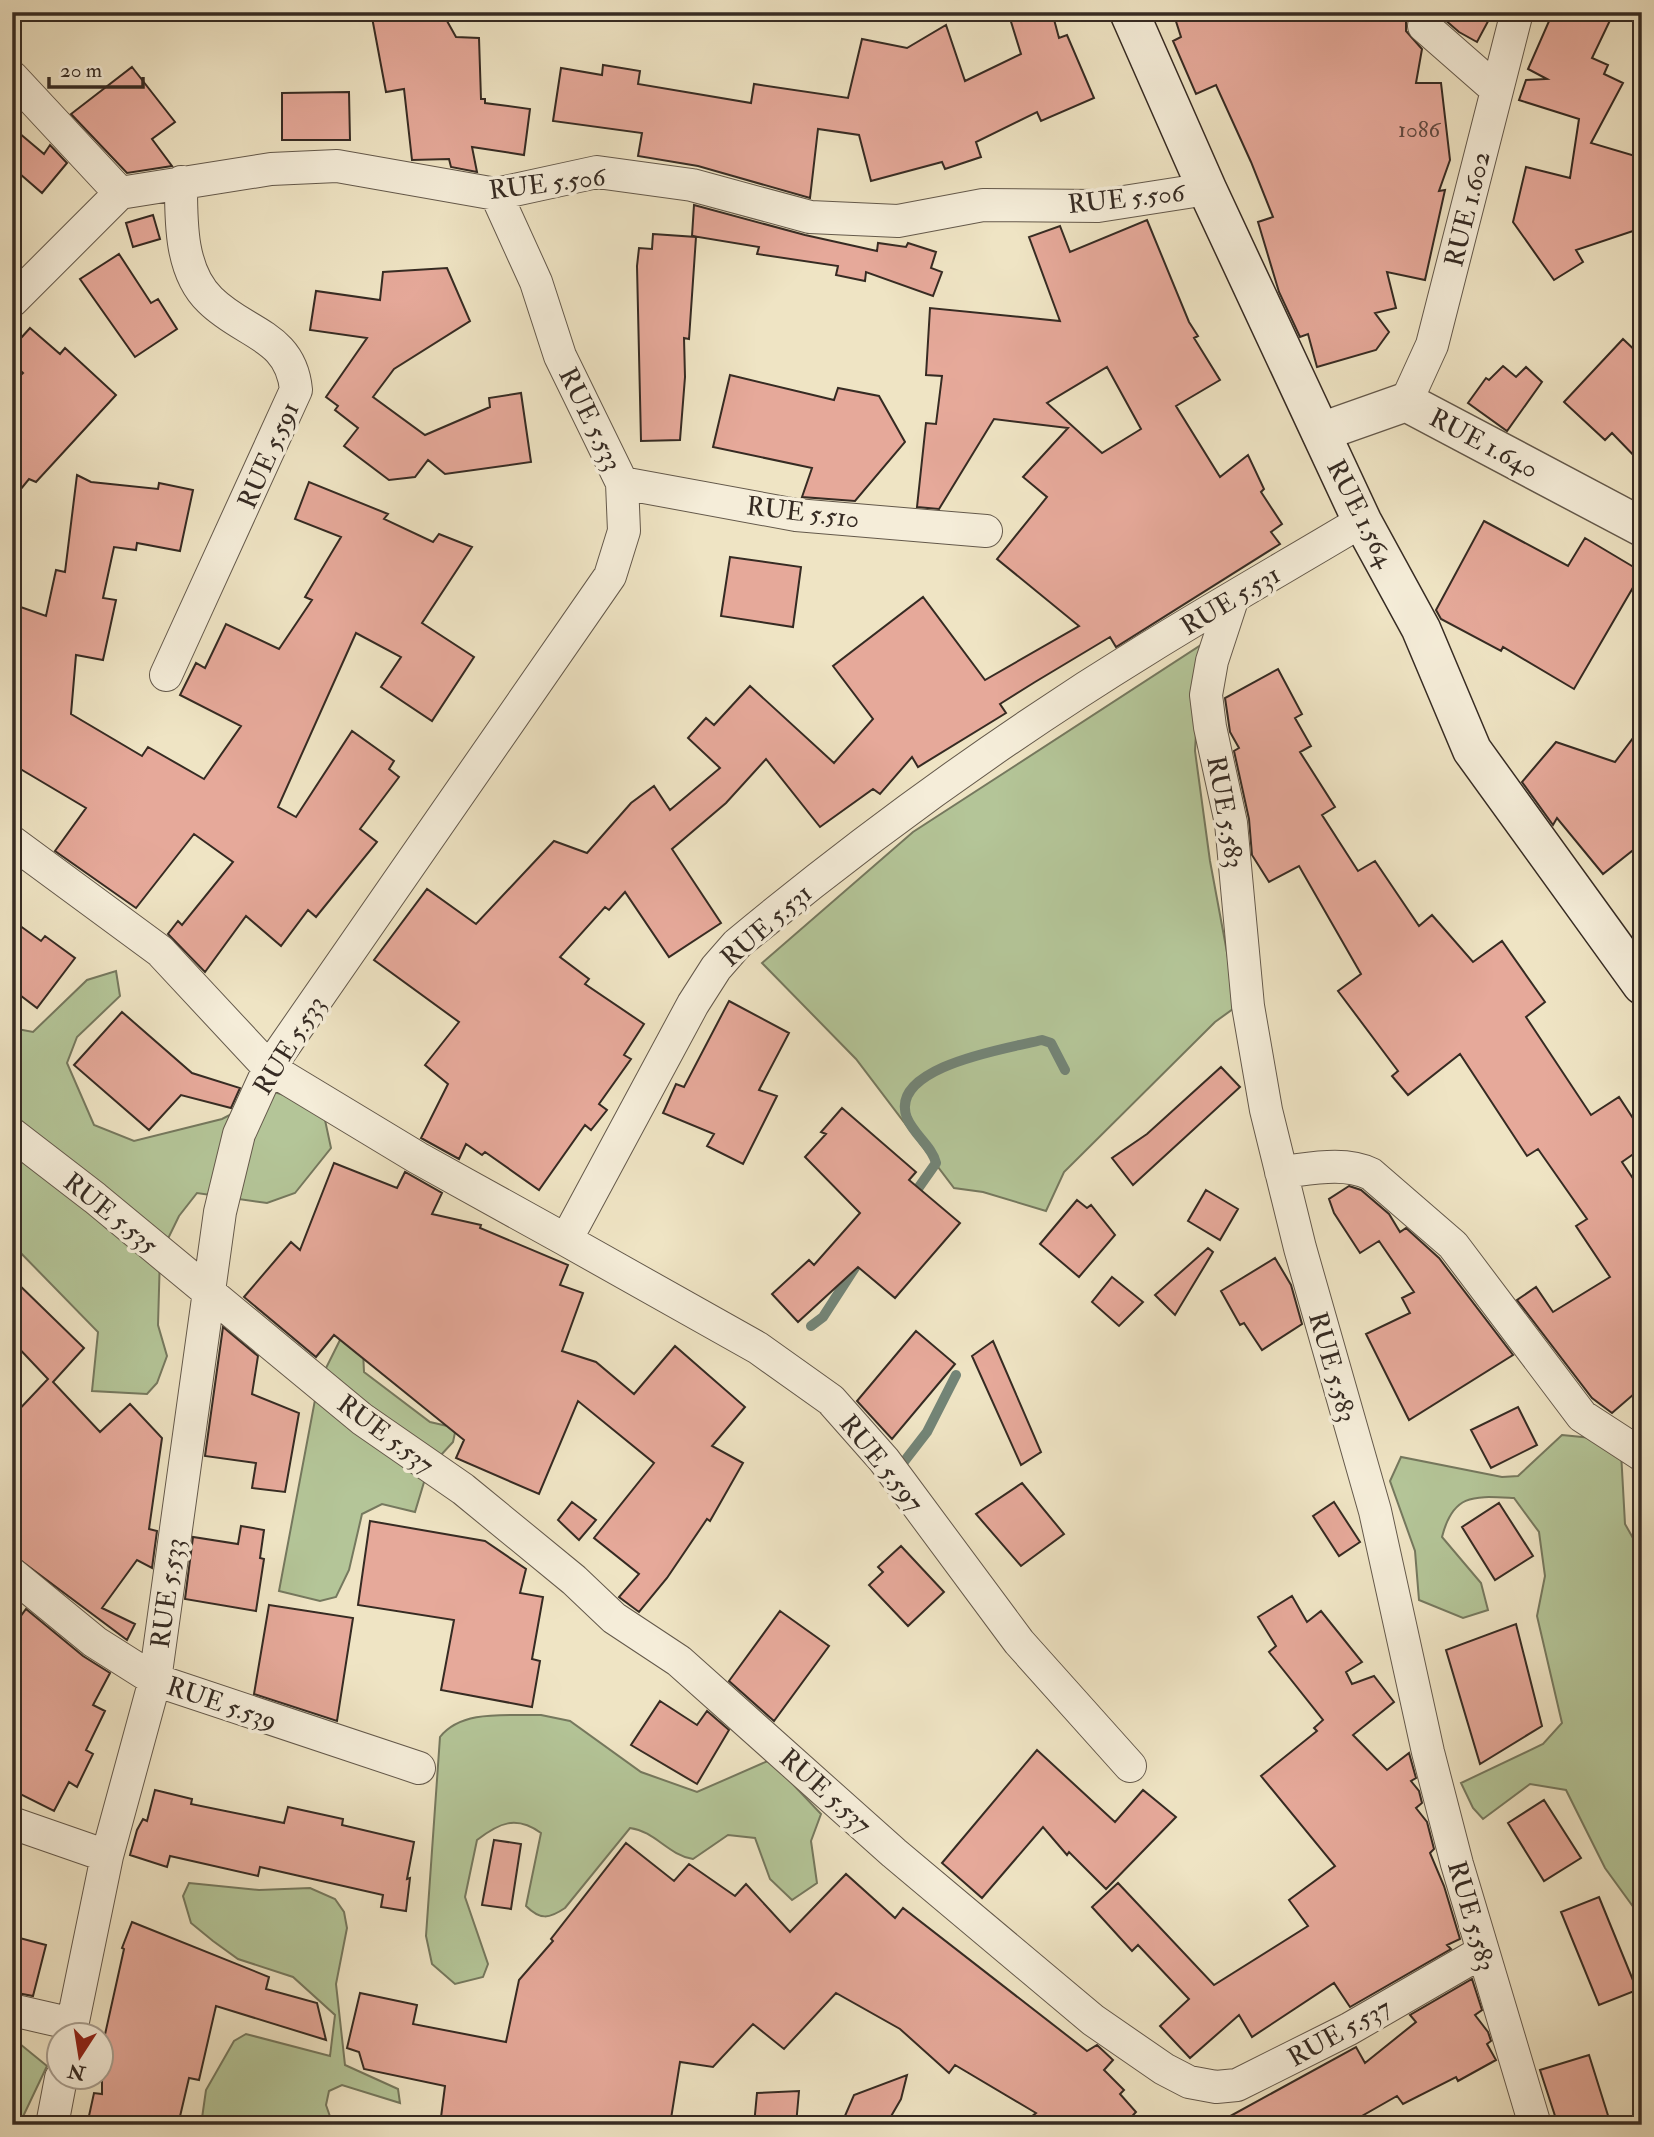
<svg xmlns="http://www.w3.org/2000/svg" width="1654" height="2137" font-family="'IM FELL Double Pica',serif">
	<style>
		.green { fill: #b4c598; stroke: #75785e; stroke-width: 2 }
		.lines { fill: none; stroke-linecap: round; stroke-linejoin: round }
		.stream { stroke: #738476; stroke-width: 10 }
		.building { fill: #e6a99a; stroke: #362b23; stroke-width: 2; fill-rule: evenodd }
		.minor-casing { stroke: #64594b; stroke-width: 34 }
		.tertiary-casing { stroke: #64594b; stroke-width: 41 }
		.secondary-casing { stroke: #362b23; stroke-width: 41 }
		.minor { stroke: #f5edd9; stroke-width: 32 }
		.tertiary { stroke: #f5edd9; stroke-width: 38 }
		.secondary { stroke: #f5edd9; stroke-width: 38 }
		.labels { text-anchor: middle; stroke-width: 7; stroke-linejoin: round; paint-order: stroke }
		.number-label { font-size: 23px; fill: #624a41 }
		.street-label { font-size: 26px; fill: #362b23; stroke: #f5edd9 }
	</style>
	<rect width="100%" height="100%" fill="#efe4c4"/>
	<filter id="stains"><feTurbulence type="fractalNoise" baseFrequency=".00286" numOctaves="4"/><feColorMatrix values="0 0 0 0 .2 0 0 0 0 .09 0 0 0 0 .02 0 0 0 .5 -.17"/></filter>
	<radialGradient id="worn" r=".72"><stop offset=".6" stop-color="#630" stop-opacity="0"/><stop offset="1" stop-color="#630" stop-opacity=".3"/></radialGradient>
	<path class="green" d="M1201,645L1195,751L1210,861L1237,1006L1215,1022L1064,1172L1046,1211L983,1192L954,1188L856,1059L762,963L913,832Z
		M116,971L120,996L77,1037L67,1063L94,1125L134,1141L222,1119L274,1092L322,1106L331,1148L295,1193L267,1203L197,1193L179,1216L160,1255L158,1325L167,1356L157,1383L147,1394L92,1391L98,1332L12,1244V1028L33,1032L87,980Z
		M344,1332L363,1351L364,1372L430,1422L456,1428L453,1442L428,1469L415,1512L382,1504L362,1514L349,1570L336,1597L320,1601L279,1591L318,1384Z
		M1562,1435L1592,1438L1621,1452L1625,1524L1642,1554V1919L1605,1868L1566,1790L1530,1784L1483,1819L1473,1808L1461,1783L1543,1744L1562,1723L1537,1616L1545,1576L1539,1532L1514,1498C1474,1496 1453,1493 1442,1537L1481,1583L1488,1610L1463,1618L1419,1600L1415,1551L1390,1481L1401,1457L1502,1477L1518,1476Z
		M541,1715L570,1721L641,1772L697,1792L770,1760L821,1814L811,1841L817,1883L792,1900L770,1879L755,1838L728,1835L693,1859C668,1855 655,1831 630,1828L565,1908C549,1919 540,1920 526,1906L541,1833C516,1815 499,1823 477,1840L465,1897L488,1964L483,1977L455,1984L432,1964L426,1936L440,1737C462,1709 508,1716 541,1715Z
		M189,1883L259,1890L310,1888L335,1899L344,1912L347,1928L336,1984L345,2065L398,2089L400,2103L342,2085L329,2091L326,2105L333,2125H201L206,2090L234,2041L246,2034L330,2056L335,2015L293,1977L238,1959L213,1941L191,1923L183,1896Z
		M12,2023L20,2044L47,2066L19,2125H12Z"/>
	<g class="lines">
		<path class="stream" d="M912,1197L936,1163C932,1146 914,1135 907,1118C887,1066 1010,1048 1042,1040L1051,1043L1065,1070
			M811,1326L823,1317L858,1263
			M903,1463L927,1432L956,1375"/>
	</g>
	<path class="building" d="M371,12H442L456,37L479,38L481,99H485V103L530,109L524,155L472,147L477,172L451,167L449,159L412,160L404,89L386,92Z
		M1008,12H1052L1059,38L1067,35L1094,98L1041,121L1037,112L976,142L981,157L945,169L942,162L871,181L859,135L818,129L810,198L698,166L638,156L642,133L553,121L561,68L602,75L603,65L640,71L638,84L751,103L754,84L848,98L862,39L907,48L946,25L965,81L1021,54Z
		M1173,12H1412L1406,22V31L1422,49L1416,83H1441L1450,160L1439,191L1445,190L1425,280L1387,272L1396,308L1375,313L1389,332L1376,350L1317,367L1308,334L1300,337L1279,292L1258,222L1273,217L1251,162L1216,85L1196,94L1173,41L1181,37Z
		M1436,12H1493L1477,42L1459,32Z
		M1553,12H1614L1592,58L1608,65L1604,74L1623,83L1591,143L1642,158V228L1576,250L1583,262L1554,280L1513,222L1526,167L1570,178L1579,119L1519,100L1526,80L1547,79L1528,69Z
		M132,67L175,122L152,139L172,166L127,173L71,114Z
		M349,92L350,140H282V93Z
		M12,127L44,154L50,145L67,163L42,193L12,167Z
		M694,205L805,235L877,251L878,243L906,247L908,243L936,252L931,268L942,272L933,296L866,272L865,281L836,275L838,266L757,254L759,247L692,236Z
		M153,215L160,239L133,247L126,223Z
		M1147,220L1189,322L1198,336L1194,338L1220,380L1176,406L1220,477L1248,455L1264,489L1261,492L1282,524L1271,532L1280,544L1116,647L1110,637L1035,682L1000,704L1006,713L918,767L912,757L880,794L873,789L820,827L766,759L726,803L672,849L721,923L669,957L625,892L609,910L605,907L560,957L589,979L585,984L644,1024L624,1055L631,1059L599,1104L607,1110L591,1130L585,1125L539,1190L485,1152L482,1155L466,1144L459,1159L421,1138L448,1084L425,1065L459,1022L374,960L427,889L476,924L554,841L587,853L631,803L654,786L670,810L720,768L688,738L706,718L714,725L750,686L834,763L873,719L833,666L923,597L985,680L1079,626L997,559L1047,497L1023,477L1068,428L994,419L939,509L917,507L926,423L936,424L942,376L926,375L930,308L1060,321L1029,237L1060,226L1070,252ZM1107,367L1141,429L1102,453L1047,403Z
		M653,234L696,237L689,339L684,338L685,377L680,440L641,441L637,266L639,248L652,249Z
		M119,254L151,303L158,299L177,329L135,357L80,279Z
		M447,268L470,321L394,369L373,397L425,435L490,407L489,398L521,393L531,462L445,474L428,460L415,477L389,480L344,446L358,428L335,410L338,406L326,397L367,338L310,330L316,291L380,300L383,272Z
		M30,328L60,354L65,348L116,395L36,482L29,479L12,500V383L23,373L12,363V348Z
		M1623,339L1642,357V464L1612,433L1605,440L1564,402Z
		M1503,366L1516,377L1526,367L1542,382L1507,431L1468,403L1486,378L1489,380Z
		M730,375L834,400L838,388L879,396L905,442L855,501L802,497L812,468L713,447Z
		M77,475L91,482L158,489L159,483L193,490L180,551L137,543L136,550L114,547L103,598L116,600L103,660L76,655L71,714L142,756L148,747L204,779L241,726L180,695L196,663L205,668L226,624L279,649L312,600L305,597L341,537L295,519L309,482L388,514L384,519L433,542L439,534L472,547L422,623L474,657L432,721L381,687L401,657L356,633L278,807L296,817L352,731L394,761L389,769L399,777L360,829L377,842L316,917L308,910L281,946L246,916L205,972L168,934L178,921L182,925L233,862L194,834L136,908L55,851L86,808L12,764V604L46,616L56,570L65,572Z
		M1484,521L1568,566L1585,538L1642,572L1574,689L1503,647L1501,651L1441,619L1436,610Z
		M730,557L801,567L793,627L721,616Z
		M1278,669L1302,714L1295,718L1311,746L1300,752L1335,807L1322,815L1358,871L1375,861L1419,926L1432,915L1473,962L1502,941L1545,1002L1526,1017L1591,1115L1619,1097L1642,1132V1148L1622,1162L1642,1192V1387L1612,1413L1592,1398L1517,1300L1536,1287L1553,1312L1610,1277L1576,1226L1587,1219L1538,1149L1527,1156L1460,1054L1408,1095L1392,1076L1398,1071L1338,991L1361,974L1299,866L1269,882L1252,855L1249,819L1234,751L1239,748L1230,732L1225,698Z
		M1642,726V843L1603,874L1557,818L1553,825L1522,782L1556,742L1615,762Z
		M12,920L41,941L45,936L75,958L37,1008L12,989Z
		M729,1001L789,1033L759,1090L777,1096L743,1164L707,1146L714,1134L663,1113L676,1084L684,1087Z
		M122,1012L192,1073L240,1088L231,1108L181,1095L149,1130L74,1065Z
		M1221,1067L1240,1087L1133,1185L1112,1158L1147,1134Z
		M842,1108L916,1172L909,1180L960,1223L895,1298L858,1267L798,1322L772,1294L809,1260L814,1265L860,1213L805,1157L826,1134L821,1132Z
		M334,1163L397,1188L405,1172L442,1193L432,1214L481,1225L480,1228L568,1265L560,1285L583,1293L562,1351L596,1362L634,1394L675,1346L745,1407L712,1446L743,1463L710,1521L707,1519L667,1578L639,1612L619,1597L639,1574L594,1538L654,1463L578,1401L539,1494L456,1458L464,1440L334,1335L316,1357L244,1297L291,1242L300,1250Z
		M1349,1186L1361,1190L1389,1214L1400,1232L1406,1228L1439,1258L1513,1355L1409,1420L1366,1334L1410,1313L1402,1298L1414,1292L1379,1241L1360,1253L1334,1213L1329,1199Z
		M1206,1190L1238,1209L1220,1240L1188,1221Z
		M1077,1200L1087,1208L1091,1205L1115,1235L1079,1277L1040,1244Z
		M1208,1248L1213,1252L1175,1315L1155,1295Z
		M1275,1258L1291,1285L1302,1324L1262,1350L1244,1323L1240,1325L1221,1291Z
		M1112,1277L1143,1302L1119,1326L1092,1302Z
		M12,1278L84,1348L53,1382L100,1432L130,1404L162,1438L149,1529L157,1531L152,1568L137,1560L102,1608L135,1624L127,1640L12,1554V1417L48,1379L12,1341Z
		M223,1327L258,1356L252,1394L299,1413L285,1492L252,1488L256,1463L205,1456Z
		M916,1331L955,1364L892,1439L857,1401Z
		M993,1341L1041,1452L1021,1465L972,1356Z
		M1518,1407L1537,1445L1491,1468L1471,1430Z
		M1022,1483L1064,1534L1021,1566L976,1514Z
		M572,1502L596,1520L579,1540L558,1520Z
		M1334,1502L1360,1542L1339,1556L1313,1516Z
		M1499,1503L1533,1556L1495,1580L1462,1527Z
		M370,1521L485,1541L526,1569L520,1593L543,1597L532,1659L540,1661L532,1707L441,1690L454,1620L358,1605Z
		M241,1526L264,1530L260,1558L264,1559L256,1611L185,1599L193,1537L238,1544Z
		M901,1546L944,1592L908,1626L869,1585L883,1572L878,1567Z
		M1292,1596L1307,1622L1321,1611L1362,1662L1346,1672L1352,1684L1374,1676L1394,1702L1353,1735L1387,1770L1409,1753L1416,1778L1411,1781L1419,1791L1422,1803L1416,1808L1427,1822L1434,1849L1430,1853L1444,1886L1460,1939L1447,1945L1451,1949L1350,2007L1334,1983L1252,2037L1239,2015L1190,2058L1160,2026L1189,1999L1138,1945L1132,1951L1092,1907L1118,1883L1214,1985L1308,1926L1289,1900L1335,1866L1261,1776L1317,1731L1314,1728L1323,1720L1269,1652L1276,1646L1258,1617Z
		M269,1605L353,1618L337,1721L254,1694Z
		M26,1609L83,1656L110,1673L93,1705L105,1711L86,1750L93,1754L77,1787L69,1782L54,1811L12,1790V1628Z
		M780,1611L829,1646L774,1721L729,1681Z
		M1516,1624L1542,1726L1480,1764L1446,1650Z
		M660,1701L697,1725L707,1711L729,1730L697,1784L631,1745Z
		M1037,1750L1115,1822L1143,1790L1176,1817L1106,1889L1069,1852L1067,1855L1043,1827L982,1898L942,1863Z
		M155,1790L192,1799L191,1804L284,1823L288,1807L343,1819L342,1825L414,1842L407,1879L410,1878L406,1911L381,1907L383,1895L260,1867L258,1876L170,1856L167,1867L130,1855L137,1830L143,1819L147,1821Z
		M1544,1800L1581,1858L1544,1881L1508,1823Z
		M494,1840L521,1844L511,1909L482,1905Z
		M626,1843L674,1881L689,1864L735,1896L746,1884L790,1932L846,1874L895,1918L903,1908L1087,2051L1097,2045L1113,2060L1104,2070L1124,2090L1120,2094L1136,2112L1124,2125H1021L1036,2113L955,2065L949,2073L900,2029L836,1993L784,2049L753,2024L713,2067L680,2062L670,2125H540L511,2120L510,2125H503L470,2119L469,2125H440L445,2086L364,2069L359,2052L347,2048L360,1993L417,2005L413,2024L506,2042L519,1980L553,1941L551,1939Z
		M1599,1897L1637,1990L1599,2005L1561,1912Z
		M132,1922L269,1977L266,1989L317,2003L326,2040L216,2006L199,2080L189,2078L178,2125H87L94,2093L102,2094V2048L124,1949L122,1948Z
		M12,1936L46,1945L33,1996L12,1992Z
		M1472,1979L1482,2010L1475,2015L1488,2032L1491,2041L1487,2044L1496,2060L1458,2081L1456,2077L1403,2104L1397,2096L1346,2125H1214L1356,2047L1365,2063L1416,2022L1410,2015Z
		M1589,2055L1611,2125H1558L1540,2070Z
		M907,2075L901,2099L886,2125H841L854,2095Z
		M799,2091L796,2125H754L757,2093Z"/>
	<g class="lines">
		<g class="minor-casing">
			<path id="minor" d="M1424,26L1497,90
				M12,77L120,193
				M12,301L120,193L271,169L337,166L496,194L597,172L692,185L810,217L898,221L983,205L1098,206L1207,189
				M1406,402L1432,345L1517,12
				M622,483L796,515L986,531
				M1232,600L1212,661L1206,695L1210,727L1231,823L1248,1006L1266,1110L1300,1248L1375,1511L1428,1752L1457,1864L1535,2125
				M166,675L296,390C291,335 244,334 210,300C180,271 181,221 181,182
				M12,842L160,951L269,1068L418,1158L566,1240L693,1004L716,968L737,944C866,837 1004,737 1147,649C1218,605 1290,564 1362,521
				M12,1134L95,1198L362,1419L463,1489L574,1580L614,1618L679,1661L894,1853L1093,2020L1164,2069L1189,2082L1216,2087L1237,2085L1349,2029L1482,1952
				M1281,1172C1310,1169 1344,1161 1371,1174L1453,1245L1582,1416L1642,1455
				M566,1240L758,1348L831,1400L884,1460L1019,1642L1130,1766
				M12,1574L95,1642L155,1680L419,1768
				M12,1823L107,1856
				M12,2010L73,2024
				M70,2036L107,1856L155,1680L220,1212L239,1134L269,1068L610,576L624,531L622,483L560,356L536,282L496,194
				M52,2125L61,2078"/>
		</g>
		<g class="tertiary-casing">
			<path id="tertiary" d="M1321,432L1406,402L1642,527"/>
		</g>
		<g class="secondary-casing">
			<path id="secondary" d="M1129,12L1207,189L1362,521L1421,629L1472,750L1642,985"/>
		</g>
		<use href="#minor" class="minor"/>
		<use href="#tertiary" class="tertiary"/>
		<use href="#secondary" class="secondary"/>
	</g>
	<g class="labels">
		<g class="number-label">
			<text x="1419" y="137">1086</text>
		</g>
		<g class="street-label">
			<text transform="translate(547 183) rotate(-7)" y="9">RUE 5.506</text>
			<text transform="translate(1126 198) rotate(-6)" y="9">RUE 5.506</text>
			<text transform="translate(1467 209) rotate(-76)" y="9">RUE 1.602</text>
			<text transform="translate(591 419) rotate(64)" y="9">RUE 5.533</text>
			<text transform="translate(1484 443) rotate(28)" y="9">RUE 1.640</text>
			<text transform="translate(268 455) rotate(-66)" y="9">RUE 5.591</text>
			<text transform="translate(803 512) rotate(7)" y="9">RUE 5.510</text>
			<text transform="translate(1361 513) rotate(63)" y="9">RUE 1.564</text>
			<text transform="translate(1230 600) rotate(-31)" y="9">RUE 5.531</text>
			<text transform="translate(1226 812) rotate(80)" y="9">RUE 5.583</text>
			<text transform="translate(766 925) rotate(-41)" y="9">RUE 5.531</text>
			<text transform="translate(289 1045) rotate(-58)" y="9">RUE 5.533</text>
			<text transform="translate(111 1213) rotate(39)" y="9">RUE 5.535</text>
			<text transform="translate(1333 1367) rotate(74)" y="9">RUE 5.583</text>
			<text transform="translate(386 1434) rotate(37)" y="9">RUE 5.537</text>
			<text transform="translate(882 1463) rotate(51)" y="9">RUE 5.597</text>
			<text transform="translate(167 1593) rotate(-82)" y="9">RUE 5.533</text>
			<text transform="translate(222 1703) rotate(19)" y="9">RUE 5.539</text>
			<text transform="translate(826 1791) rotate(42)" y="9">RUE 5.537</text>
			<text transform="translate(1472 1916) rotate(74)" y="9">RUE 5.583</text>
			<text transform="translate(1339 2032) rotate(-29)" y="9">RUE 5.537</text>
		</g>
	</g>
	<rect width="1654" height="2137" fill="none" stroke="#efe4c4" stroke-width="42"/>
	<rect x="14" y="14" width="1626" height="2109" fill="none" stroke="#362b23" stroke-width="3.5"/>
	<rect x="21" y="21" width="1612" height="2095" fill="none" stroke="#362b23" stroke-width="2"/>
	<g transform="translate(80 2056) rotate(192)"><circle r="33" fill="#f5edd9" stroke="#a99f90" stroke-width="2"/>
	<path d="M0-5L12 26L0 18L-12 26Z" fill="#8f2418"/>
	<text y="-10" font-size="19" font-weight="bold" text-anchor="middle" fill="#362b23">N</text>
	</g>
	<path d="M49 77v10h94v-10" fill="none" stroke="#362b23" stroke-width="3.5"/>
	<text x="60" y="77" font-size="21" fill="#362b23" stroke="#f5edd9" stroke-width="5" paint-order="stroke">20 m</text>
	<rect width="100%" height="100%" filter="url(#stains)"/>
	<rect width="100%" height="100%" fill="url(#worn)"/>
</svg>
